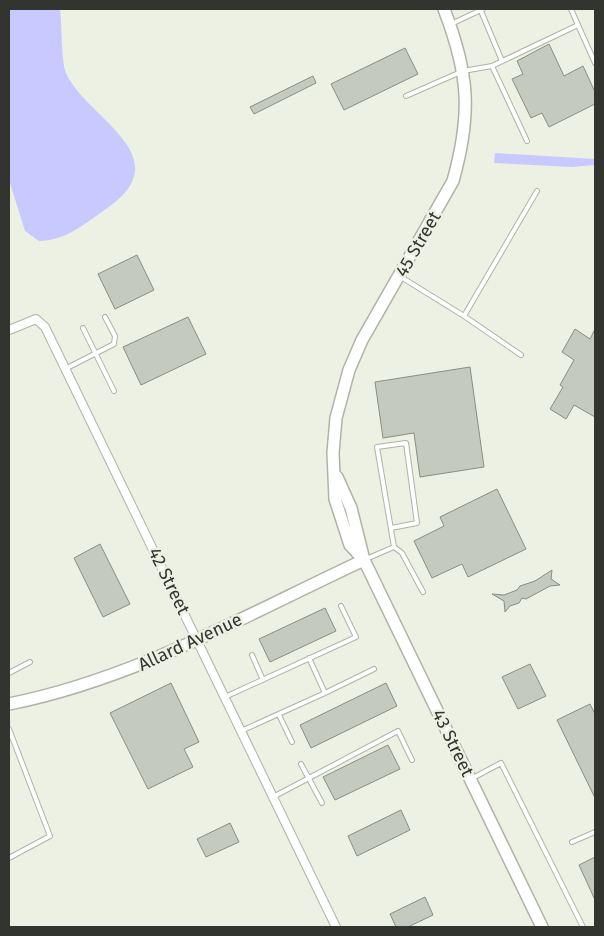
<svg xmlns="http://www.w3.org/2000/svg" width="604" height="936" font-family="'Fira Sans',sans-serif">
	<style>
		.water { fill: #c7c9ff }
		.building { fill: #c5cabe; stroke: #898e82 }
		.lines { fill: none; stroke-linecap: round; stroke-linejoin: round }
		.lane-casing { stroke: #afb3a7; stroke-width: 6 }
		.street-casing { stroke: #afb3a7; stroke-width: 10 }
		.secondary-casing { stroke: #afb3a7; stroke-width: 14 }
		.lane { stroke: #fff; stroke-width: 4 }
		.street { stroke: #fff; stroke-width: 8 }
		.secondary { stroke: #fff; stroke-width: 11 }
		.labels { text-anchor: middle; stroke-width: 5; stroke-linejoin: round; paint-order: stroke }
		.street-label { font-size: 18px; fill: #32342f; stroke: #ecf1e4 }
	</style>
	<rect width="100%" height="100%" fill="#ecf1e4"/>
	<path class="water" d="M9,9H60C62,23 61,62 66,73C85,118 183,156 106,209C84,224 67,240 39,241L25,231L9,180Z
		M495,153L595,159V165L572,167L494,163Z"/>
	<path class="building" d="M549,44L564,76L583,66L595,92V104L549,127L542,113L531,118L512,79L523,74L517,61Z
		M405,48L418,74L344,110L331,84Z
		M313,76L316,83L254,114L250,107Z
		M137,255L154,290L115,309L98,274Z
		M188,317L206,354L141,385L123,347Z
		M575,329L590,339L595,329V417L574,405L566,419L550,409L563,387L560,385L574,360L562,352Z
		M470,367L484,467L420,477L414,433L383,438L375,382Z
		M497,489L526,549L468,577L462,564L432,578L414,541L444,526L440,517Z
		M100,544L130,604L103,617L74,558Z
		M552,570L551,579L560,585L550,586L526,599L522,598L519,603L510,606L505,612L504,601L492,594L504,595L517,590L520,586L535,581Z
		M325,608L336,631L270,662L259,639Z
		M530,664L546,696L518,709L502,677Z
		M171,683L199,742L184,749L193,767L148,789L110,713Z
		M386,683L397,706L311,748L300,725Z
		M590,704L595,714V798L557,720Z
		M388,745L400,769L335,800L323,777Z
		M401,810L410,830L357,856L348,836Z
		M230,823L239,842L206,857L197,839Z
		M595,857V900L579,865Z
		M425,897L433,915L408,927H396L390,914Z"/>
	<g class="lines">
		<g class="lane-casing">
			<path id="lane" d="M571,9L578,25
				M481,11L502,61
				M451,24L483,9
				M492,66L578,25L595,63
				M406,96L463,71L492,66L527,141
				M401,277L464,316L537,191
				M464,316L521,355
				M83,328L114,391
				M65,369L114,344L115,336L105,317
				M394,547L402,553L423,592
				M366,559L394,547L377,447L406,443L417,523L391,528
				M252,655L263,680
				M309,658L325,693L374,669
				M9,673L30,662
				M225,697L356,637L341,606
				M279,715L292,742
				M9,729L50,836L9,858
				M241,731L325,693
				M301,764L322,803
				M471,779L501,763L583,927
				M273,797L398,731L412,760
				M572,842L595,832"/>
		</g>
		<g class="street-casing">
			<path id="street" d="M9,330L36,319L45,327L336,927"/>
		</g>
		<g class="secondary-casing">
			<path id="secondary" d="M337,477L351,508L364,560L542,927
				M364,560L350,545L335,499L333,453L336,418L349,370L362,340L453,181C472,113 469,74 444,9
				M9,704C135,679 248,614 364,560"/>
		</g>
		<use href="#lane" class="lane"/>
		<use href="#street" class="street"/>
		<use href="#secondary" class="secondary"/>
	</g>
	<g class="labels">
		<g class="street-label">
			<text transform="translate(418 244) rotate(-60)" y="6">45 Street</text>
			<text transform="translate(169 581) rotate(64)" y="6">42 Street</text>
			<text transform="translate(190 642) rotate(-25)" y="6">Allard Avenue</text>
			<text transform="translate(453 743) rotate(64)" y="6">43 Street</text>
		</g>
	</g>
	<rect width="604" height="936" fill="none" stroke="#32342f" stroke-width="20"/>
</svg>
